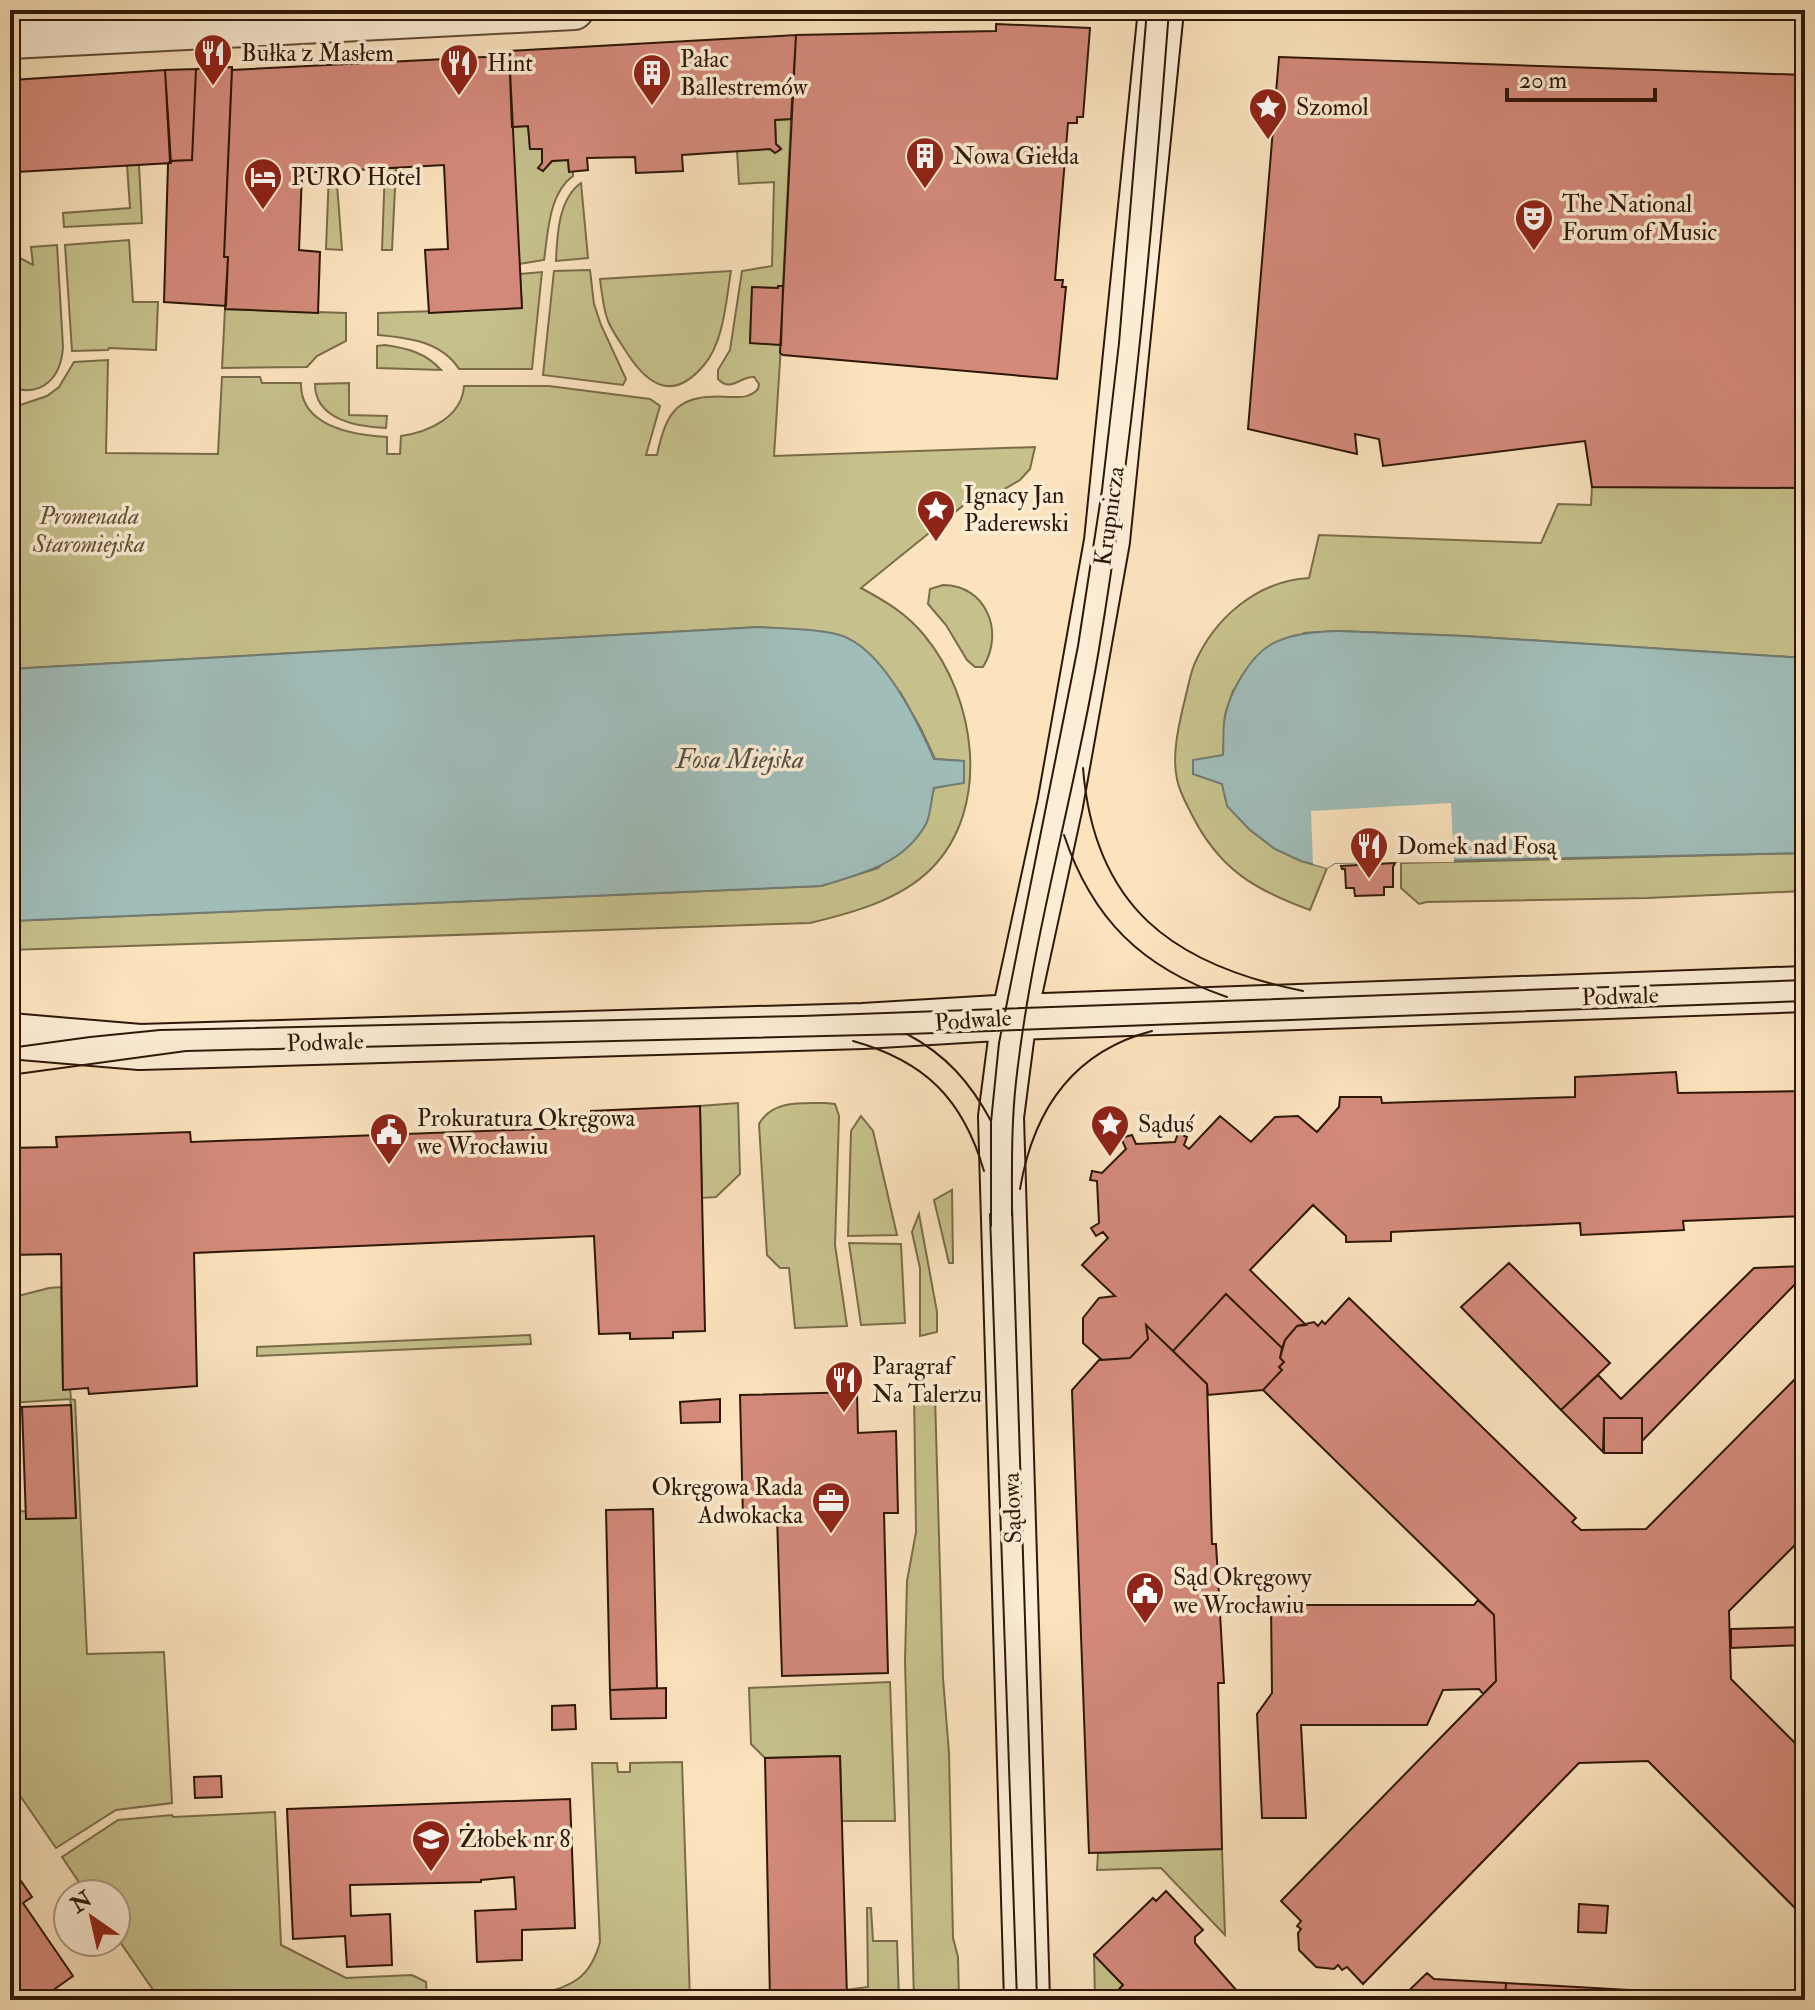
<svg xmlns="http://www.w3.org/2000/svg" width="1815" height="2010" font-family="'IM FELL Double Pica',serif">
	<style>
		.green { fill: #c6c18c; stroke: #7a6c4a; stroke-width: 2 }
		.water { fill: #a0bdb9; stroke: #727b72; stroke-width: 2 }
		.pier { fill: #fbe3be }
		.building { fill: #d48a7b; stroke: #2e1708; stroke-width: 2 }
		.lines { fill: none; stroke-linecap: round; stroke-linejoin: round }
		.street-casing { stroke: #614a36; stroke-width: 42 }
		.secondary-casing { stroke: #2e1708; stroke-width: 48 }
		.street { stroke: #fcedd5; stroke-width: 38 }
		.secondary { stroke: #fcedd5; stroke-width: 44 }
		.tram { stroke: #2e1708; stroke-width: 2 }
		.labels { text-anchor: middle; stroke-width: 7; stroke-linejoin: round; paint-order: stroke }
		.poi-label { font-size: 24px; fill: #2e1708; stroke: #fcedd5; text-anchor: start }
		.park-label { font-size: 24px; font-style: italic; fill: #635236; stroke: #fcedd5 }
		.street-label { font-size: 24px; fill: #2e1708; stroke: #fcedd5 }
		.water-label { font-size: 26px; font-style: italic; fill: #565146; stroke: #fcedd5 }
	</style>
	<rect width="100%" height="100%" fill="#fbe3be"/>
	<filter id="stains"><feTurbulence type="fractalNoise" baseFrequency=".0025" numOctaves="4"/><feColorMatrix values="0 0 0 0 .2 0 0 0 0 .09 0 0 0 0 .02 0 0 0 .5 -.17"/></filter>
	<radialGradient id="worn" r=".72"><stop offset=".6" stop-color="#630" stop-opacity="0"/><stop offset="1" stop-color="#630" stop-opacity=".3"/></radialGradient>
	<path class="green" d="M791,119L783,286L778,288L752,287L750,342L781,345L774,456L1035,447L1030,469L1020,480L994,495L970,500L861,588C885,601 906,613 924,635C976,697 992,808 931,869C900,900 852,913 810,923L10,950V921L821,886L878,868L926,823L934,788L963,761L935,759L921,729L900,692L800,630L760,627L10,669L12,435L20,405L47,396L59,387L74,362L108,360L106,453L218,454L222,377H260L262,383H301C300,427 354,435 387,437V454H400L401,436C429,432 462,417 464,386H549L650,399L660,406L646,455H657C667,408 679,394 729,397C741,397 750,398 758,389L759,384L754,377C740,376 731,393 718,379V370L730,350L742,271L772,266L774,182L739,184L737,150L770,149L775,153L781,148L776,144L775,120Z
		M528,126L530,149H542V163L539,168L543,171L552,161L568,160L569,171H573V176C549,193 548,232 544,260L519,264L512,127Z
		M127,165H139L142,223L64,227L63,213L130,208Z
		M385,168H396L392,250H382Z
		M336,171L342,250L326,249L329,172Z
		M581,183L588,258L556,261C557,237 558,199 581,183Z
		M129,240L133,302H158L156,350L109,348L108,350L72,351L65,245Z
		M57,245L63,347C61,378 42,398 10,387V264L20,258L33,265L31,247Z
		M590,270L594,304L601,325L626,379L623,385L543,375L554,271Z
		M731,271C726,300 724,342 704,365C674,401 649,387 627,353C621,343 613,333 608,321C603,308 602,293 600,279Z
		M542,272L532,369H459C441,341 408,338 378,335V313L522,308L520,274Z
		M225,309L346,313V341L317,356L307,367L222,368Z
		M385,345C407,348 426,353 441,370L377,368V346Z
		M349,383V415L387,416L386,428C358,427 315,420 315,384Z
		M1592,487L1805,488V658L1464,636L1338,631L1304,633L1250,665L1233,691L1225,715L1222,784L1249,829L1275,849L1301,861L1327,868L1310,910C1254,890 1218,868 1191,813C1186,803 1179,791 1177,779C1172,756 1178,729 1183,707C1187,693 1189,678 1194,665C1214,618 1257,581 1309,578L1319,535L1541,543L1558,504L1591,505Z
		M943,585C986,585 1005,632 983,667H975L967,660L946,625L928,604L930,589Z
		M1805,853V891L1647,898L1427,902L1419,904L1401,888V863Z
		M738,1103L740,1174L716,1197L702,1198L700,1106Z
		M825,1103L835,1104L839,1116L835,1245L847,1326L795,1328L789,1268H780L767,1255L759,1124C772,1100 802,1103 825,1103Z
		M861,1116L873,1131L897,1235L848,1236L851,1131Z
		M952,1190L953,1263H949L934,1200Z
		M919,1214L937,1312V1332L920,1336V1268L912,1232Z
		M849,1243L901,1244L905,1323L861,1325Z
		M61,1287L63,1389H70L71,1399L75,1400L87,1654L164,1652L172,1803L116,1810L56,1848L10,1781V1512L26,1511L27,1519L76,1518L71,1405L70,1399L10,1403V1298L49,1288Z
		M530,1335L531,1344L257,1356V1347Z
		M914,1390H928L935,1396L943,1678L949,1753L953,1938L958,1957L959,2000H914L905,1661L907,1581L916,1532Z
		M890,1682L895,1821H842L840,1756L765,1758L751,1744L749,1688Z
		M682,1762L690,2000H524C563,1986 588,1987 600,1942L592,1763H617L618,1772H630V1763Z
		M275,1812L281,1945L346,1978L412,1975L426,1982L427,2000H160L116,1936V1894H87L62,1857L118,1820L172,1815L173,1817Z
		M1222,1849L1225,1935L1161,1868L1097,1870L1098,1853Z
		M867,1908H871L873,1941H897L899,2000H770L868,1987Z
		M1094,1955L1123,1985L1109,2000H1095Z"/>
	<path class="water" d="M760,627C785,629 811,628 836,634C881,644 917,720 934,759L964,761V783L934,788C931,799 931,814 926,824C904,864 861,874 821,886L10,921V669Z
		M1338,631L1464,636L1805,658V853L1335,863L1327,868L1301,861L1275,849L1249,829L1227,806L1222,784L1193,774V760L1223,755C1224,741 1222,725 1226,712C1232,689 1250,657 1270,645C1290,633 1316,632 1338,631Z"/>
	<path class="pier" d="M1451,803L1454,862L1335,863L1327,868L1313,864L1311,811Z"/>
	<path class="building" d="M996,24L1090,28L1083,117H1077V123H1068L1055,280H1063L1062,287H1066L1057,379L783,355L780,353L796,35L996,31Z
		M796,35L791,119L775,120L776,144L781,149L775,153L770,149L682,155L683,171L636,173L635,157L587,158L588,170L569,172L568,160L552,161L543,171L538,168L542,163V149H530L528,126L512,127L509,51Z
		M509,51L522,308L429,313L425,250L448,249L444,165L302,173L299,250L320,252L318,313L225,309L228,257H224L232,70L504,56V52Z
		M1279,57L1805,75V488L1592,487L1585,441L1383,466L1379,439L1355,434L1357,454L1248,429Z
		M232,67L224,257H228L226,306L164,302L168,164L170,161L192,160L196,69Z
		M196,69L192,160L170,161L165,70Z
		M165,70L171,163L17,172L12,80Z
		M778,286H783L781,345L750,343L752,287L778,288Z
		M1395,863L1393,867V887H1384V895L1355,896L1354,888H1346L1345,869H1342L1341,866Z
		M1676,1072L1678,1093L1805,1091V1216L1683,1221L1684,1230L1581,1235L1580,1223L1391,1232V1241L1346,1242V1236L1313,1205L1250,1270L1306,1325L1297,1326L1285,1340L1282,1348L1226,1294L1173,1351L1146,1325L1148,1339L1130,1358L1102,1360L1083,1343V1318L1099,1298L1115,1296L1082,1265L1108,1238L1103,1232L1096,1236L1091,1228L1099,1223L1097,1181L1090,1180L1092,1171L1102,1173L1126,1149L1121,1138L1132,1135L1136,1144L1175,1142L1178,1133L1187,1137L1184,1145L1189,1149L1220,1116L1251,1142L1275,1117L1298,1116L1317,1132L1339,1107L1340,1097H1381L1382,1103L1575,1097V1077Z
		M700,1106L705,1331L673,1332V1338L630,1339V1333L599,1334L594,1236L194,1253L197,1386L89,1394L88,1388L63,1390L61,1254L10,1255V1148L57,1147L56,1137L190,1132L191,1142L592,1127L591,1111Z
		M1509,1263L1610,1363L1561,1410L1461,1307Z
		M1805,1266V1274L1642,1441V1418H1604L1603,1452L1561,1410L1598,1375L1621,1399L1754,1268Z
		M1226,1294L1282,1348L1280,1358L1284,1362L1279,1367L1282,1370L1263,1390L1208,1395L1207,1384L1173,1351Z
		M1349,1298L1576,1518L1572,1522L1581,1530L1646,1529L1805,1369V1535L1729,1611L1731,1679L1805,1753V1918L1648,1761L1579,1763L1363,1984L1347,1967L1342,1970L1338,1965L1334,1969L1316,1967L1299,1950L1298,1933L1301,1929L1297,1926L1301,1921L1281,1901L1496,1681L1494,1615L1263,1390L1282,1370L1279,1367L1284,1362L1280,1358L1285,1340L1297,1326L1314,1322L1318,1326L1322,1321L1325,1324Z
		M1146,1325L1207,1384L1212,1544H1216L1224,1683H1218L1222,1849L1089,1853L1072,1390L1099,1360L1130,1358L1148,1339Z
		M857,1392L858,1433L896,1431L898,1513H884L888,1673L782,1676L777,1516L743,1518L740,1395Z
		M720,1399V1422L681,1423L680,1402Z
		M71,1405L76,1518L26,1519L22,1407Z
		M1604,1418H1642V1453H1604Z
		M653,1509L657,1688L610,1690L606,1510Z
		M1478,1600L1494,1615L1496,1681L1483,1694L1479,1689L1443,1690L1427,1725H1301L1306,1818H1262L1257,1714L1272,1693L1271,1605H1474Z
		M1805,1627V1645L1731,1648V1629Z
		M666,1688V1718L611,1719L610,1690Z
		M575,1705L576,1729L552,1730V1706Z
		M840,1756L847,1997L770,1999L765,1758Z
		M221,1776L222,1797L195,1798L194,1777Z
		M570,1799L575,1928L522,1930V1960L477,1962L475,1911L516,1909L514,1877L481,1880V1882L350,1885L351,1916L390,1914L392,1965L347,1967L345,1936L293,1939L287,1809Z
		M10,1865L32,1897L23,1903L73,1976L39,2000H10Z
		M1166,1891L1203,1930L1195,1937V1943L1245,2000H1109L1123,1985L1094,1955L1153,1898L1156,1901Z
		M1579,1904L1608,1906L1606,1933L1578,1932Z
		M1427,1973L1434,1979L1506,1983L1505,2000H1399Z
		M1506,1983L1699,1994L1698,2000H1505Z"/>
	<g class="lines">
		<g class="street-casing">
			<path id="street" d="M10,39L574,10"/>
		</g>
		<g class="secondary-casing">
			<path id="secondary" d="M10,1036L140,1047L863,1026L1014,1017L1805,989
				M1027,2000L1001,1117L1014,1017L1060,805L1107,541L1161,10"/>
		</g>
		<use href="#street" class="street"/>
		<use href="#secondary" class="secondary"/>
		<path class="tram" d="M1083,768C1094,907 1173,965 1303,991
			M1064,835C1092,919 1142,968 1227,997
			M907,1034C946,1055 970,1082 991,1121
			M853,1041C925,1061 963,1099 984,1171
			M10,1048L90,1037L160,1030L802,1016L1805,980
			M10,1075L186,1051L908,1034L1805,1001
			M1020,1189C1033,1112 1072,1052 1152,1031
			M1012,1206L1037,2000
			M990,1214L1017,2000
			M1012,1216C1012,1172 1011,1127 1016,1082C1032,936 1075,794 1099,649C1134,438 1153,223 1169,10
			M991,1226V1122L999,1043L1078,646L1102,490L1119,343L1147,10"/>
	</g>
	<defs>
		<g id="restaurant-pin" transform="scale(2)"><path d="M0 17L-7.5 6A9.5 9.5 0 1 1 7.5 6Z" fill="#8f2418" stroke="#fcedd5"/><path d="M-5-6h1v4h1v-4h1v4h1v-4h1v5L-1.5 .5V6h-2V.5L-5-1ZM5-6V6H3V1.5H1.5Q1.5-4 5-6Z" fill="#fff"/></g>
		<g id="building-pin" transform="scale(2)"><path d="M0 17L-7.5 6A9.5 9.5 0 1 1 7.5 6Z" fill="#8f2418" stroke="#fcedd5"/><path d="M-4-6H4V6H1V3H-1V6H-4ZM-2.5-4.3h1.7v1.8h-1.7ZM.8-4.3h1.7v1.8H.8ZM-2.5-1h1.7V.8h-1.7ZM.8-1h1.7V.8H.8Z" fill="#fff"/></g>
		<g id="sight-pin" transform="scale(2)"><path d="M0 17L-7.5 6A9.5 9.5 0 1 1 7.5 6Z" fill="#8f2418" stroke="#fcedd5"/><path d="M0-6L1.8-2.2L6-1.7L2.9 1.2L3.7 5.4L0 3.3L-3.7 5.4L-2.9 1.2L-6-1.7L-1.8-2.2Z" fill="#fff"/></g>
		<g id="hotel-pin" transform="scale(2)"><path d="M0 17L-7.5 6A9.5 9.5 0 1 1 7.5 6Z" fill="#8f2418" stroke="#fcedd5"/><path d="M-6-4.5h1.5V1H6V5H4.5V3h-9V5H-6ZM-4 0a1.8 1.8 0 1 1 3.6 0ZM.5 0V-2.5h3Q6-2.5 6 0Z" fill="#fff"/></g>
		<g id="theatre-pin" transform="scale(2)"><path d="M0 17L-7.5 6A9.5 9.5 0 1 1 7.5 6Z" fill="#8f2418" stroke="#fcedd5"/><path d="M-5-5.5Q0-4 5-5.5V0Q5 5 0 6Q-5 5-5 0ZM-3.3-2.5H-1v1.5H-3.3ZM1-2.5H3.3v1.5H1ZM-2.8 1Q0 5.5 2.8 1Z" fill="#fff"/></g>
		<g id="civic-pin" transform="scale(2)"><path d="M0 17L-7.5 6A9.5 9.5 0 1 1 7.5 6Z" fill="#8f2418" stroke="#fcedd5"/><path d="M-.6-6.5H3V-4.5H.6V-3L4-1V1h2V6H-6V1h2V-1L-.6-3ZM-1.2 2.5V6h2.4V2.5Z" fill="#fff"/></g>
		<g id="office-pin" transform="scale(2)"><path d="M0 17L-7.5 6A9.5 9.5 0 1 1 7.5 6Z" fill="#8f2418" stroke="#fcedd5"/><path d="M-6-3h4V-5.5h4V-3h4V5H-6ZM-1-4.5V-3h2v-1.5ZM-6 0V1H6V0Z" fill="#fff"/></g>
		<g id="school-pin" transform="scale(2)"><path d="M0 17L-7.5 6A9.5 9.5 0 1 1 7.5 6Z" fill="#8f2418" stroke="#fcedd5"/><path d="M0-5L7-2L0 1L-7-2ZM-4 1L0 2.5L4 1V4Q0 6-4 4Z" fill="#fff"/></g>
	</defs>
	<g fill-rule="evenodd">
		<use href="#restaurant-pin" x="213" y="53"/>
		<use href="#restaurant-pin" x="459" y="63"/>
		<use href="#building-pin" x="652" y="73"/>
		<use href="#sight-pin" x="1268" y="107"/>
		<use href="#building-pin" x="925" y="156"/>
		<use href="#hotel-pin" x="263" y="177"/>
		<use href="#theatre-pin" x="1534" y="218"/>
		<use href="#sight-pin" x="936" y="509"/>
		<use href="#restaurant-pin" x="1369" y="846"/>
		<use href="#sight-pin" x="1110" y="1124"/>
		<use href="#civic-pin" x="389" y="1132"/>
		<use href="#restaurant-pin" x="844" y="1380"/>
		<use href="#office-pin" x="831" y="1501"/>
		<use href="#civic-pin" x="1145" y="1591"/>
		<use href="#school-pin" x="431" y="1839"/>
	</g>
	<g class="labels">
		<g class="poi-label">
			<text x="241" y="61">Bułka z Masłem</text>
			<text x="680" y="67">Pałac<tspan x="680" dy="28">Ballestremów</tspan></text>
			<text x="487" y="71">Hint</text>
			<text x="1296" y="115">Szomol</text>
			<text x="953" y="164">Nowa Giełda</text>
			<text x="291" y="185">PURO Hotel</text>
			<text x="1562" y="212">The National<tspan x="1562" dy="28">Forum of Music</tspan></text>
			<text x="964" y="503">Ignacy Jan<tspan x="964" dy="28">Paderewski</tspan></text>
			<text x="1397" y="854">Domek nad Fosą</text>
			<text x="417" y="1126">Prokuratura Okręgowa<tspan x="417" dy="28">we Wrocławiu</tspan></text>
			<text x="1138" y="1132">Sąduś</text>
			<text x="872" y="1374">Paragraf<tspan x="872" dy="28">Na Talerzu</tspan></text>
			<text x="803" y="1495" text-anchor="end">Okręgowa Rada<tspan x="803" dy="28">Adwokacka</tspan></text>
			<text x="1173" y="1585">Sąd Okręgowy<tspan x="1173" dy="28">we Wrocławiu</tspan></text>
			<text x="459" y="1847">Żłobek nr 8</text>
		</g>
		<g class="park-label">
			<text x="89" y="524">Promenada<tspan x="89" dy="28">Staromiejska</tspan></text>
		</g>
		<g class="street-label">
			<text transform="translate(1109 516) rotate(-82)" y="8">Krupnicza</text>
			<text transform="translate(1620 996) rotate(-2)" y="8">Podwale</text>
			<text transform="translate(973 1020) rotate(-4)" y="8">Podwale</text>
			<text transform="translate(325 1042) rotate(-2)" y="8">Podwale</text>
			<text transform="translate(1012 1508) rotate(-92)" y="8">Sądowa</text>
		</g>
		<g class="water-label">
			<text x="740" y="768">Fosa Miejska</text>
		</g>
	</g>
	<rect width="1815" height="2010" fill="none" stroke="#fbe3be" stroke-width="40"/>
	<rect x="12" y="12" width="1791" height="1986" fill="none" stroke="#2e1708" stroke-width="4"/>
	<rect x="20" y="20" width="1775" height="1970" fill="none" stroke="#2e1708" stroke-width="2"/>
	<g transform="translate(92 1918) rotate(326)"><circle r="38" fill="#fcedd5" stroke="#aa9783" stroke-width="2"/>
	<path d="M0-6L14 30L0 20L-14 30Z" fill="#8f2418"/>
	<text y="-12" font-size="22" font-weight="bold" text-anchor="middle" fill="#2e1708">N</text>
	</g>
	<path d="M1507 88v12h148v-12" fill="none" stroke="#2e1708" stroke-width="4"/>
	<text x="1519" y="88" font-size="24" fill="#2e1708" stroke="#fcedd5" stroke-width="6" paint-order="stroke">20 m</text>
	<rect width="100%" height="100%" filter="url(#stains)"/>
	<rect width="100%" height="100%" fill="url(#worn)"/>
</svg>
